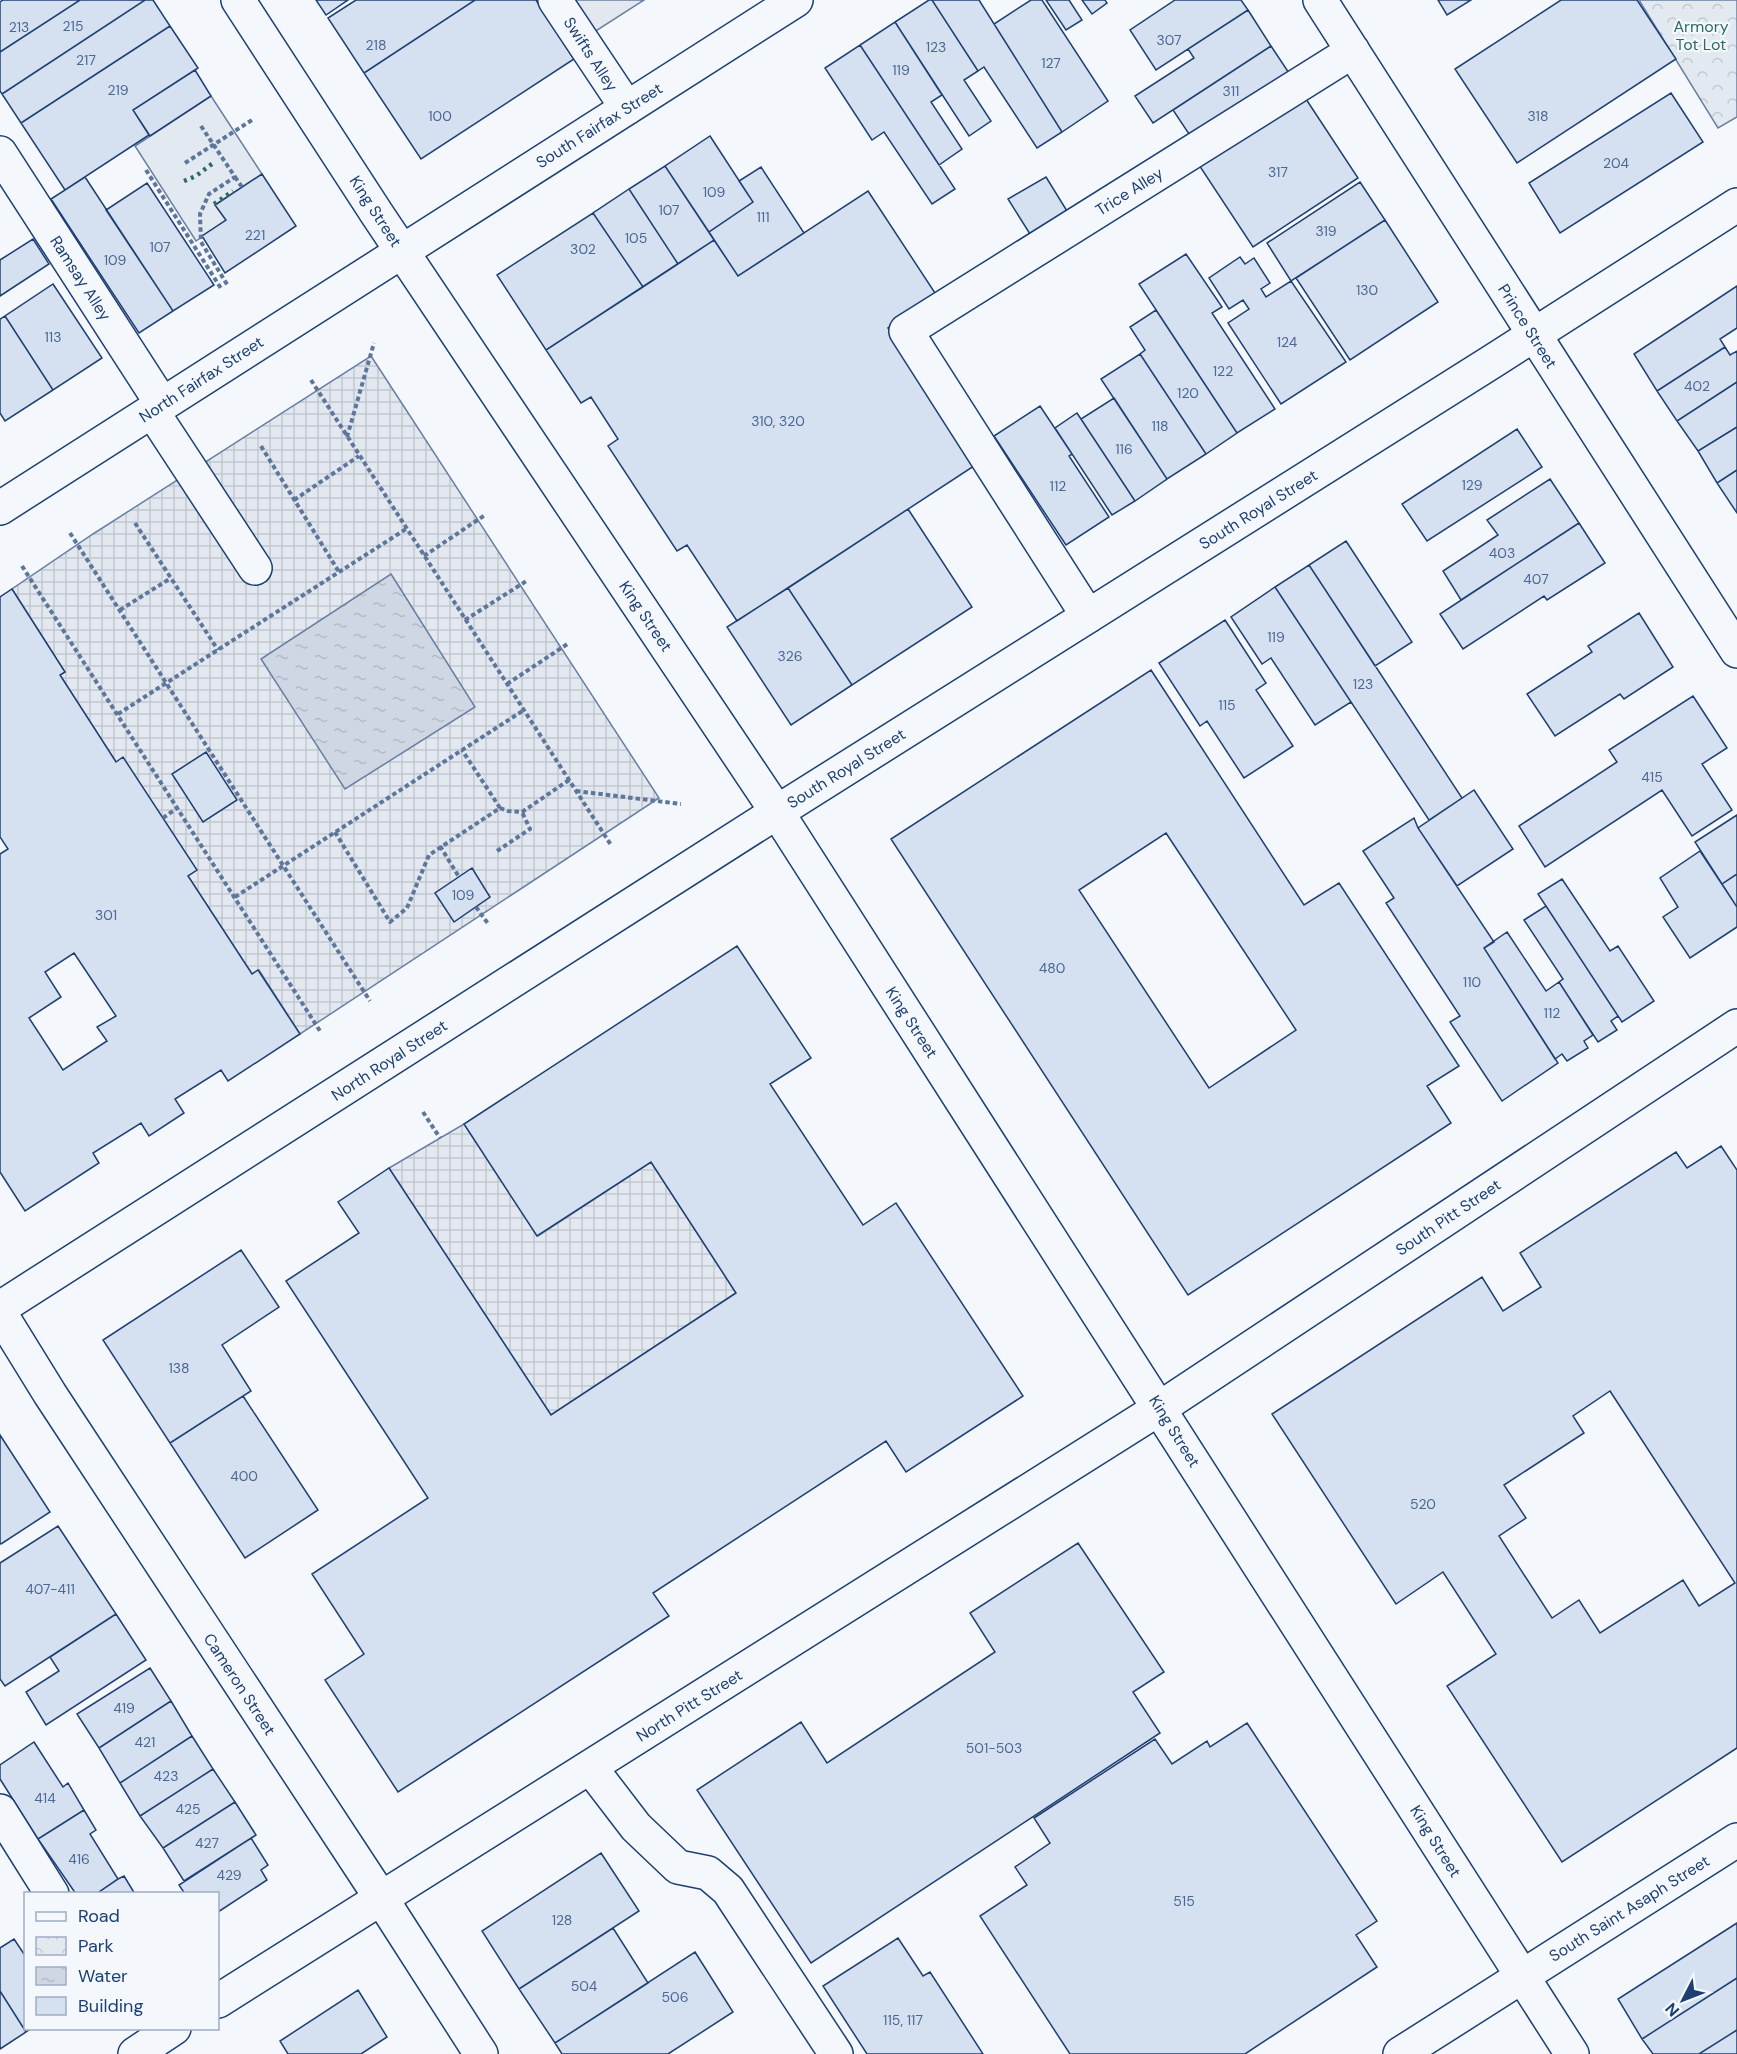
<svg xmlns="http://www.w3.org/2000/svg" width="1737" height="2054" font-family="'DM Sans',sans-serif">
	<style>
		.green { fill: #e3e9f0; stroke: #687fa3; stroke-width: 1.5 }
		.park { fill: url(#park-crowns); stroke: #687fa3; stroke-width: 1.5 }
		.parking { fill: #e3e8f0; stroke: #687fa3; stroke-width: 1.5 }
		.plaza { fill: url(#plaza-grid); stroke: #687fa3; stroke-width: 1.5 }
		.water { fill: url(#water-ripples); stroke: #687fa3; stroke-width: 1.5 }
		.building { fill: #d5e0f0; stroke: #1d3f73; stroke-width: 1.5; fill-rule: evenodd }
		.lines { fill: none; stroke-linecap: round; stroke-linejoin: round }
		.minor-casing { stroke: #1d3f73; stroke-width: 36 }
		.major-casing { stroke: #1d3f73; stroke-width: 36 }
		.path { stroke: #5e769c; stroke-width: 4; stroke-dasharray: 4.5 3; stroke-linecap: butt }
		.minor { stroke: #f4f7fb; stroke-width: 33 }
		.major { stroke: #f4f7fb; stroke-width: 33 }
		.hedge { stroke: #2c6c60; stroke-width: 4.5; stroke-dasharray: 3 4.5; stroke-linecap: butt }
		.labels { text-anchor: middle; stroke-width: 4.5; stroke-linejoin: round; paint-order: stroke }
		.number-label { font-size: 14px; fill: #4b6792 }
		.park-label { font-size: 16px; fill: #2c6c60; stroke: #f4f7fb }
		.street-label { font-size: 16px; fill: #1d3f73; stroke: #f4f7fb }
	</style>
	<defs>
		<pattern id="park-crowns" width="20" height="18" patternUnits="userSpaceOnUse" patternTransform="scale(1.5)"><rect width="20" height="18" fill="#e3e9f0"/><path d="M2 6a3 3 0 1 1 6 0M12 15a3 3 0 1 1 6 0" fill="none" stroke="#c2c9d1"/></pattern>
		<pattern id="plaza-grid" width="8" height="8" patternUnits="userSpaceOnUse" patternTransform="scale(1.5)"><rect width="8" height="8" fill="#e3e8f0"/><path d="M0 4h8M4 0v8" fill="none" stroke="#c2c8d1"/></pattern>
		<pattern id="water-ripples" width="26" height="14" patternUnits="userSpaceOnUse" patternTransform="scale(1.5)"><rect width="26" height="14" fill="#cfd7e4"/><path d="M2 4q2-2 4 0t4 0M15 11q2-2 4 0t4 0" fill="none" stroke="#b1bac7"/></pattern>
	</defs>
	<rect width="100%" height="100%" fill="#f4f7fb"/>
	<path class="green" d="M211,96L262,174L215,205L226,220L196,241L135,146Z"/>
	<path class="park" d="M1639,0H1737V117L1718,128Z"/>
	<path class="parking" d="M564,0H644L588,36Z"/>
	<path class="plaza" d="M371,356L659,798L300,1034L259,970L252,974L188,876L195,871L116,762L60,675L65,672L12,589L93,534Z
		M464,1124L538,1236L651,1162L736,1293L551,1415L389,1168Z"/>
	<path class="water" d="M391,574L475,707L345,789L261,659Z"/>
	<path class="building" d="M3,0H80L0,52V2Z
		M80,0H145L2,94L0,91V52Z
		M145,0H153L170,26L21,123L2,94Z
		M316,0H348L326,15Z
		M356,0H475L364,73L328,18Z
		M475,0H536L574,59L421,159L364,73Z
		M929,0H932L978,71L964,80L991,121L969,136L895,22Z
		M932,0H979L1062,132L1037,148L984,67L978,71Z
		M1031,0H1042L1108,101L1062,132L994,24Z
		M1046,0H1069L1082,20L1066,30Z
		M1082,0H1105L1107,3L1092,14Z
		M1175,0H1241L1248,10L1156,70L1130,30Z
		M1438,0H1471L1447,15Z
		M1561,0H1637L1676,59L1517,163L1455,69Z
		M1248,10L1271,46L1153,123L1135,96L1194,58L1188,49Z
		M895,22L942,95L931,102L962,149L939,165L860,45Z
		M170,26L198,68L133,110L149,135L65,190L21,123Z
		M860,45L955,189L932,204L884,132L872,140L825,68Z
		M1271,46L1289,73L1191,137L1173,110Z
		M195,70L211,96L150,136L133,110Z
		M1671,93L1703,142L1560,233L1529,183Z
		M1304,96L1358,178L1253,247L1199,165Z
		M710,136L753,202L709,232L665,166Z
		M665,166L714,240L678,264L629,189Z
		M761,167L804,233L738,276L709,232L753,202L739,181Z
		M262,174L296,226L225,273L202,236L226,220L215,205Z
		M85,177L173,311L139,333L51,199Z
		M1046,177L1067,211L1030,234L1008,199Z
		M1360,182L1385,220L1291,281L1267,243Z
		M147,183L214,285L173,311L106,210Z
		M629,189L678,264L643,287L593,213Z
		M868,191L937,296L888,328L977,464L737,621L687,545L677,551L608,446L618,439L591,397L581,403L546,350L714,240L738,276Z
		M593,213L643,287L546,350L497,275Z
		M1385,220L1438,302L1350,360L1296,278Z
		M33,239L49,264L0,296V260Z
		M1186,254L1222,307L1212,313L1275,409L1237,433L1139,284Z
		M1240,257L1245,264L1254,258L1270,283L1261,289L1266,297L1291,281L1346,362L1281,404L1228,323L1249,309L1243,300L1229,309L1209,278Z
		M53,284L102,358L53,390L5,316Z
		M1737,286V328L1720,339L1725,347L1657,391L1634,354Z
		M1156,310L1237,433L1206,454L1140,354L1145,350L1130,327Z
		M5,316L53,390L5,421L0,413V319Z
		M1725,347L1730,355L1737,351V382L1677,421L1657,391Z
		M1140,354L1206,454L1167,479L1101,379Z
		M1737,382V427L1698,451L1677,421Z
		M1114,398L1167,479L1135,501L1081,419Z
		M1040,406L1072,454L1069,456L1109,517L1066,545L994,436Z
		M1077,413L1135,501L1112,515L1055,428Z
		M1737,427V470L1717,483L1698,451Z
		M1517,429L1542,467L1427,541L1402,504Z
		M1737,470V513L1717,483Z
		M1550,479L1579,523L1461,600L1443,571L1498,535L1487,520Z
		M908,509L972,607L852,685L788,588Z
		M1579,523L1605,563L1547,600L1544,596L1463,649L1440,614Z
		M1346,541L1412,642L1375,666L1309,565Z
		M1309,565L1462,798L1429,820L1275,587Z
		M1275,587L1351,702L1315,725L1271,658L1262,664L1231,617Z
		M788,588L852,685L791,725L727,627Z
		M12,589L65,672L60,675L116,762L123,757L197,870L188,876L252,974L258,970L300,1034L228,1081L221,1070L175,1099L184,1113L149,1136L141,1123L93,1153L99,1163L25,1211L0,1172V854L8,849L0,837V597ZM74,953L116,1016L97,1027L107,1041L63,1070L29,1018L61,997L45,972Z
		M1639,613L1673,667L1624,699L1620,694L1555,736L1527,694L1592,652L1588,646Z
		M1225,620L1266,683L1256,690L1293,746L1244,778L1207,721L1200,726L1159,663Z
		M1151,670L1304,905L1339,883L1459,1066L1427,1086L1451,1123L1188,1295L891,839ZM1166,833L1296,1030L1209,1088L1079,890Z
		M1693,696L1727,748L1702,764L1732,810L1692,836L1662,790L1545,867L1519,826L1617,762L1609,750Z
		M206,752L237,800L203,822L172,774Z
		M1474,790L1513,849L1457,886L1418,828Z
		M1737,815V874L1722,884L1695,842Z
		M1414,818L1418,828L1494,942L1484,948L1558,1063L1502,1101L1450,1022L1460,1016L1386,903L1394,898L1363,851Z
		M1700,851L1737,907V927L1690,958L1663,917L1678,907L1660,878Z
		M472,868L490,897L454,922L435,893Z
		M1737,874V907L1722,884Z
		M1562,879L1610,951L1618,946L1654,1001L1622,1022L1538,894Z
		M1546,906L1618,1016L1611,1021L1617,1030L1598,1042L1559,982L1563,979L1524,920Z
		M1507,932L1546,991L1559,982L1593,1035L1584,1041L1588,1048L1567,1061L1562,1054L1555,1059L1484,948Z
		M737,946L811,1058L770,1084L863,1225L896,1203L1023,1396L906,1472L886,1441L653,1593L669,1616L398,1792L325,1680L364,1654L312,1574L428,1498L286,1281L359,1233L338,1202L389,1168L551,1415L736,1293L651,1162L537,1236L464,1124Z
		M1721,1146L1737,1170V1748L1562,1862L1447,1686L1496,1654L1443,1572L1396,1604L1272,1414L1482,1277L1503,1311L1541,1287L1520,1253L1676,1152L1687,1168ZM1610,1391L1735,1583L1699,1606L1683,1580L1600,1633L1579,1600L1552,1618L1499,1536L1526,1518L1504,1485L1584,1433L1573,1416Z
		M241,1250L279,1307L222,1345L251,1391L170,1443L103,1340Z
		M243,1396L318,1510L245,1558L170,1443Z
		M0,1435L50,1512L1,1544L0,1543Z
		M58,1526L116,1614L5,1686L0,1679V1563Z
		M1078,1543L1164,1672L1133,1692L1160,1733L811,1963L697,1790L801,1722L827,1763L995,1652L970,1613Z
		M116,1614L146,1660L46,1725L26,1692L59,1671L50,1657Z
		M150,1668L171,1701L99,1748L77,1714Z
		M171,1701L192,1736L120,1783L99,1748Z
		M1247,1723L1377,1921L1356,1935L1377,1967L1245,2054H1070L980,1916L1027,1885L1015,1867L1050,1843L1034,1818L1155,1739L1172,1764L1207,1741L1210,1747Z
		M192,1736L213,1769L140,1816L120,1783Z
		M34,1742L63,1787L68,1783L84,1810L38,1839L0,1779V1765Z
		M213,1769L235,1802L163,1848L140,1816Z
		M235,1802L256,1835L184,1881L163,1848Z
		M84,1810L96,1830L90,1834L118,1879L96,1894H76L38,1839Z
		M251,1838L268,1865L261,1870L267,1880L218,1912V1894H185L179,1885Z
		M601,1853L639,1911L519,1989L482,1931Z
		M124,1876L135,1894H96L118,1879Z
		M1737,1923V1978L1642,2039L1618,1999Z
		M613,1928L648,1983L555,2043L519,1989Z
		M898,1938L923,1976L930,1972L983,2054H867L823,1986Z
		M14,1939L26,1957V2028H32L26,2032L0,1991V1948Z
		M695,1952L733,2012L668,2054H562L555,2043Z
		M1737,1978V2030L1699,2054H1653L1642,2039Z
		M358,1990L387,2037L361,2054H288L280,2041Z
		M0,1991L26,2032L0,2049Z
		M1737,2030V2054H1699Z"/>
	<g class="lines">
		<g class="minor-casing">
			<path id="minor" d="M238,0L377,214L777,812
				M555,0L627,108
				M1320,0L1737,651
				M0,153L162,404
				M152,411L255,568
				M0,508L796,0
				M1088,616L906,331L1353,51
				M0,1313L50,1394L381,1898L481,2054
				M590,1767L636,1827L678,1867L708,1873L728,1890L836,2054
				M0,1811L52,1894
				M218,2001L1160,1408L1737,1026
				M135,2054L174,2028
				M1400,2054L1737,1840"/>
		</g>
		<g class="major-casing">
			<path id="major" d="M777,812L1572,2054
				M0,1308L777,812L1493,361L1737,205"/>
		</g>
		<path class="path" d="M201,126L235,177L209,194L200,214L201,242L228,286
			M185,163L252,120
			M146,170L222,290
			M235,177L242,187
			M311,380L611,845
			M347,437L374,343
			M261,446L339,572
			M294,500L359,456
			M135,523L218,650
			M70,533L370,1001
			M424,556L485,515
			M22,566L320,1031
			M120,610L171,578
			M465,620L528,580
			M507,684L569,643
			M118,714L406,529
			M576,791L681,804
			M500,808L508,811L522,812L569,780
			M163,818L177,808
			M335,832L390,922L407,908L429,855L500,808L462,750
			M440,846L459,877
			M497,851L530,829L522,812
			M235,897L524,710
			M476,907L489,925
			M423,1112L440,1138"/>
		<use href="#minor" class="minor"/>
		<use href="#major" class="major"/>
		<path class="hedge" d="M184,181L196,176L213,163
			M214,204L233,191"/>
	</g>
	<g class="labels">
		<g class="number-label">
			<text x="73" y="31">215</text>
			<text x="19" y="32">213</text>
			<text x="1169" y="45">307</text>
			<text x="376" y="50">218</text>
			<text x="936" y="52">123</text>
			<text x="86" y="65">217</text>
			<text x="1051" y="68">127</text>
			<text x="901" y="75">119</text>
			<text x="118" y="95">219</text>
			<text x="1231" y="96">311</text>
			<text x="440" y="121">100</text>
			<text x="1538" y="121">318</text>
			<text x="1616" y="168">204</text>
			<text x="1278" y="177">317</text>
			<text x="714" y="197">109</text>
			<text x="669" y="215">107</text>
			<text x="763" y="222">111</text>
			<text x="1326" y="236">319</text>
			<text x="255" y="240">221</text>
			<text x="636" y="243">105</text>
			<text x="160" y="252">107</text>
			<text x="583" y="254">302</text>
			<text x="115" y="265">109</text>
			<text x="1367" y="295">130</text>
			<text x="53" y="342">113</text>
			<text x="1287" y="347">124</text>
			<text x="1223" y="376">122</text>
			<text x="1697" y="391">402</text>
			<text x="1188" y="398">120</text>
			<text x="778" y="426">310, 320</text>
			<text x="1160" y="431">118</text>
			<text x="1124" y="454">116</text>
			<text x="1472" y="490">129</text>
			<text x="1058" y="491">112</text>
			<text x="1502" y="558">403</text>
			<text x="1536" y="584">407</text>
			<text x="1276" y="642">119</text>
			<text x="790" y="661">326</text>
			<text x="1363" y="689">123</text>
			<text x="1227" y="710">115</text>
			<text x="1652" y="782">415</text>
			<text x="463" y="900">109</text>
			<text x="106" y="920">301</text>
			<text x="1052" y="973">480</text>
			<text x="1472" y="987">110</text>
			<text x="1552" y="1018">112</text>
			<text x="179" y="1373">138</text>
			<text x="244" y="1481">400</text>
			<text x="1423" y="1509">520</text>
			<text x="50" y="1594">407-411</text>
			<text x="124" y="1713">419</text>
			<text x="145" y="1747">421</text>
			<text x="994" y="1753">501-503</text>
			<text x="166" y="1781">423</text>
			<text x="45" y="1803">414</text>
			<text x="188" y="1814">425</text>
			<text x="207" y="1848">427</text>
			<text x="79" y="1864">416</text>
			<text x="229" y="1880">429</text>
			<text x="1184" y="1906">515</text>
			<text x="562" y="1925">128</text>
			<text x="584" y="1991">504</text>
			<text x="675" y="2002">506</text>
			<text x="903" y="2025">115, 117</text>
		</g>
		<g class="park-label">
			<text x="1701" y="32">Armory<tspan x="1701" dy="18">Tot Lot</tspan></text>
		</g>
		<g class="street-label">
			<text transform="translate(591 54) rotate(57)" y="6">Swifts Alley</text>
			<text transform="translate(599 125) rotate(-32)" y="6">South Fairfax Street</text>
			<text transform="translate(1129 191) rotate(-32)" y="6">Trice Alley</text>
			<text transform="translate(376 211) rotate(57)" y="6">King Street</text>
			<text transform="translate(81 278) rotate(57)" y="6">Ramsay Alley</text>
			<text transform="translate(1528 326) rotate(58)" y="6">Prince Street</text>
			<text transform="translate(201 379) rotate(-33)" y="6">North Fairfax Street</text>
			<text transform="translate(1258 509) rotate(-32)" y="6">South Royal Street</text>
			<text transform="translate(646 616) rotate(56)" y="6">King Street</text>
			<text transform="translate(846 768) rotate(-32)" y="6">South Royal Street</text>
			<text transform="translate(912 1022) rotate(57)" y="6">King Street</text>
			<text transform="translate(389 1060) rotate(-33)" y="6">North Royal Street</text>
			<text transform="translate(1448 1217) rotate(-34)" y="6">South Pitt Street</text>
			<text transform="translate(1175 1431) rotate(58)" y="6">King Street</text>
			<text transform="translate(240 1684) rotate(57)" y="6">Cameron Street</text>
			<text transform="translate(689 1705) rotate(-32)" y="6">North Pitt Street</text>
			<text transform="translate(1436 1841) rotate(58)" y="6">King Street</text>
			<text transform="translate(1629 1908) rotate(-32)" y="6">South Saint Asaph Street</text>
		</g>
	</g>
	<rect x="24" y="1892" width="195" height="138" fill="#f4f7fb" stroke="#9eadc5" stroke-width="1.5"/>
	<rect x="36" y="1912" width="30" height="9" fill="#f4f7fb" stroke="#9eadc5" stroke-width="1.5"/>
	<text x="78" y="1922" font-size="18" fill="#1d3f73">Road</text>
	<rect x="36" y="1937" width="30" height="18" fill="url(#park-crowns)" stroke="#9eadc5" stroke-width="1.5"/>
	<text x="78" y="1952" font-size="18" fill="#1d3f73">Park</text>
	<rect x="36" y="1967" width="30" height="18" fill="url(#water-ripples)" stroke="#9eadc5" stroke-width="1.5"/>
	<text x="78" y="1982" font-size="18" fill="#1d3f73">Water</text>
	<rect x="36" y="1997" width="30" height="18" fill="#d5e0f0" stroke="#9eadc5" stroke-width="1.5"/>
	<text x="78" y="2012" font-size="18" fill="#1d3f73">Building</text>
	<g transform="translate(1683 2000) rotate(228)" stroke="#f4f7fb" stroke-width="4.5" paint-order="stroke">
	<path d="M0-4.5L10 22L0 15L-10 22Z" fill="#1d3f73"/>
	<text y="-9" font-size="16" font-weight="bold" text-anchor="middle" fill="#1d3f73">N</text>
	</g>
</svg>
